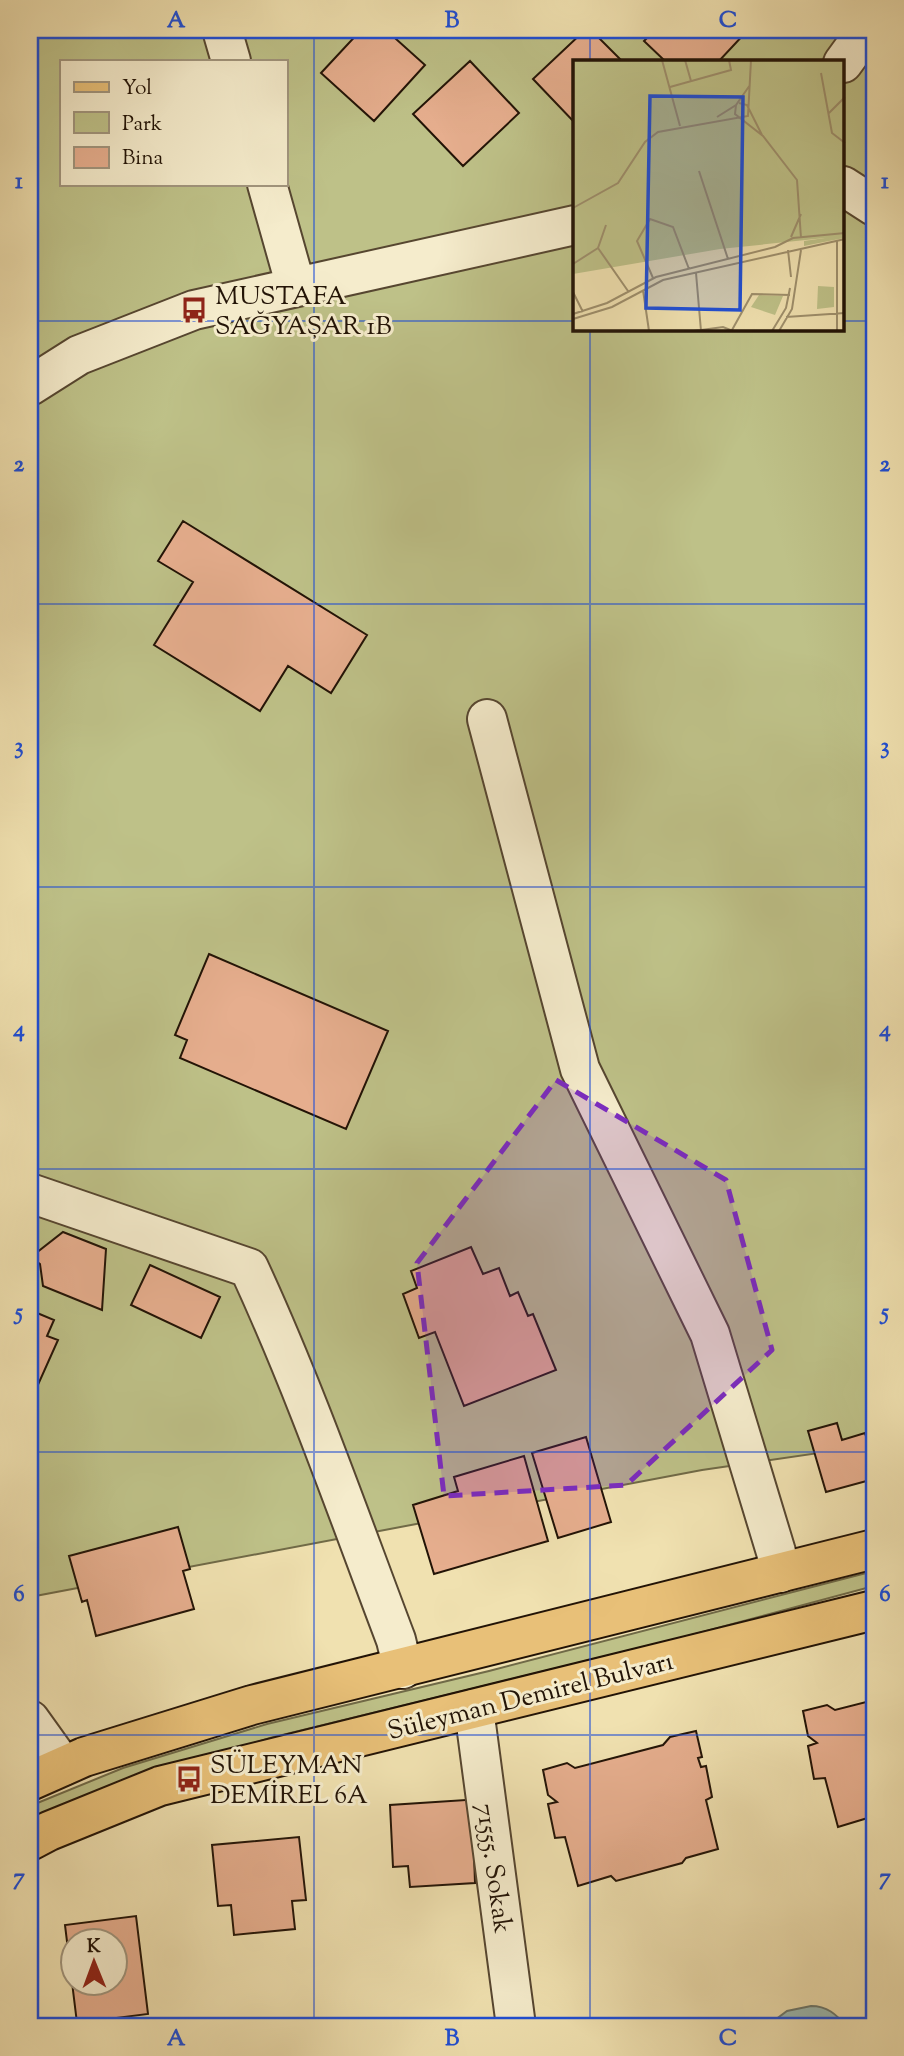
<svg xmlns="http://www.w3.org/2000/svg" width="904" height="2056" font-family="'Sorts Mill Goudy',serif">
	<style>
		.green { fill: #bec188; stroke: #706a47; stroke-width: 2; fill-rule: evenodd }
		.water { fill: #9cbcb4; stroke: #6b786e; stroke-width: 2 }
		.building { fill: #e6ae8e; stroke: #221306; stroke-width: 2; fill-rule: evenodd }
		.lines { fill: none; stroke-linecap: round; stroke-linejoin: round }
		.minor-casing { stroke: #564630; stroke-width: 42 }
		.major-casing { stroke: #221306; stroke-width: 42 }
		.minor { stroke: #f5eccc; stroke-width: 38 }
		.major { stroke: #e8c078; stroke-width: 38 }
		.marked { fill: #7b2cbf; fill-opacity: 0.2; stroke: #7b2cbf; stroke-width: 5; stroke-dasharray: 14 9; stroke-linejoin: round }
		.grid { fill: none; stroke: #1d4ed8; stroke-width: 2; stroke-opacity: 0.55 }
		.labels { text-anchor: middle; stroke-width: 6; stroke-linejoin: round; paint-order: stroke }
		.poi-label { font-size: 26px; fill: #221306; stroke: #f5eccc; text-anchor: start }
		.street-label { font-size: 26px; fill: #221306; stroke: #f5eccc }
		.inset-road { fill: none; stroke: #9e8f6c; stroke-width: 2 }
		.view { fill: #1d4ed8; fill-opacity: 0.15; stroke: #1d4ed8; stroke-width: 3.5 }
		.inset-edge { fill: none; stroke: #221306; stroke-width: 3.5 }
		.neatline { fill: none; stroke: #1d4ed8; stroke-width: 2.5 }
		.grid-label { font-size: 23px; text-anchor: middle; font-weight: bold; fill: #1d4ed8 }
	</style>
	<rect width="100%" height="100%" fill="#f0e1b0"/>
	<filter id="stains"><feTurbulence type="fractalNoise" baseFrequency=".00286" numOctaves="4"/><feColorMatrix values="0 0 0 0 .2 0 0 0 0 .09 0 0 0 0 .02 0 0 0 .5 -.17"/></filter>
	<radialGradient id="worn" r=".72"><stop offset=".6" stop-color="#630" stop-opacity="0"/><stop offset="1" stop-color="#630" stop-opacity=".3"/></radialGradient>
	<path class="green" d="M30,30H874V1445L702,1470L30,1597ZM61,61H285V184H61ZM575,61H843V329H575Z
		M874,1571V1586L684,1637L270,1738L129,1782L30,1821V1806L123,1768L267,1724L489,1671Z"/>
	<path class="water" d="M811,2006C827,2006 836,2014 846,2026H767L787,2011Z"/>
	<path class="building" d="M361,30H386L425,65L374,121L321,73Z
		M585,30H591L622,61H575V123L533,79Z
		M655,30H745L747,31L719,61H665L644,41Z
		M470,61L519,113L463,166L413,114Z
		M183,521L367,635L331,693L288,666L260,711L154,645L193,582L158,561Z
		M209,954L388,1031L346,1129L180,1058L187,1040L175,1035Z
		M63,1232L106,1249L102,1310L43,1286L40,1264L31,1257Z
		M471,1247L483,1274L499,1268L510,1296L518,1292L528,1316L533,1314L556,1370L464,1406L435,1332L419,1338L403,1294L417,1288L411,1271Z
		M150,1265L220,1297L201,1338L131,1305Z
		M30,1310L54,1320L47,1336L58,1340L37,1387L30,1384Z
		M837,1423L842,1440L865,1433L874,1464V1479L826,1492L808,1431Z
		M586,1437L611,1522L558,1538L532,1453Z
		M524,1456L548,1541L434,1574L413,1505L458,1491L454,1477Z
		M178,1527L190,1569L183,1571L194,1609L96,1636L87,1600L82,1602L69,1556Z
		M874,1700V1821L871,1817L838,1827L825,1778L814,1779L808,1746L817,1743L808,1736L803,1711L827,1705L835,1710Z
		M696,1731L702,1757L698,1758L701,1767L706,1766L712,1797L706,1800L718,1849L686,1858L682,1863L616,1881L611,1876L578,1886L565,1837L555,1838L548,1804L557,1802L548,1795L543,1770L567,1763L575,1768L663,1745L670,1737Z
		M481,1799L484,1853H474L475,1883L410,1887L408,1866L393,1867L390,1805Z
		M299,1837L306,1900L292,1901L295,1929L234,1935L231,1905L218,1906L212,1845Z
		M136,1916L148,2014L77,2023L65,1925ZM74,1940H116V1982H74Z"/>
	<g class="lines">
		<g class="minor-casing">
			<path id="minor" d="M222,30L231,61
				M843,63L867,30
				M267,184L296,287
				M843,186L874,206
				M30,386L79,355L194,310L575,225
				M487,719L580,1069L710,1334L776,1552L780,1573
				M30,1193L249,1268C305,1389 349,1516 396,1640L403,1669
				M474,1709L516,2026
				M30,1720L63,1766"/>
		</g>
		<g class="major-casing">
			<path id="major" d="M30,1781L84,1757L252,1705L874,1549
				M30,1841L49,1831L160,1786L874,1610"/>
		</g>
		<use href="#minor" class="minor"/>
		<use href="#major" class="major"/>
	</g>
	<path class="marked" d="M556,1080L726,1180L772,1350L626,1485L444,1496L417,1263Z"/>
	<path class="grid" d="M314,30V2026M590,30V61M30,321H575M843,321H874M590,329V2026M30,604H874M30,887H874M30,1169H874M30,1452H874M30,1735H874"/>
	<defs>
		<g id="bus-bare" transform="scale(2.1)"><path d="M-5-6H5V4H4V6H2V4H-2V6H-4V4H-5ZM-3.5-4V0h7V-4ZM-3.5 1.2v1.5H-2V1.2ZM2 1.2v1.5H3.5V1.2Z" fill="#8f2418" stroke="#f5eccc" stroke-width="2.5" paint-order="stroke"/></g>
	</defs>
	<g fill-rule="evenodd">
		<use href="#bus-bare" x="194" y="310"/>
		<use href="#bus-bare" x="189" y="1779"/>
	</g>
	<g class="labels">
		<g class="poi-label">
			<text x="215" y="304">MUSTAFA<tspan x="215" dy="30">SAĞYAŞAR 1B</tspan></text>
			<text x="210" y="1773">SÜLEYMAN<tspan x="210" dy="30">DEMİREL 6A</tspan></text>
		</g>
		<g class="street-label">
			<text transform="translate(530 1695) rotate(-14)" y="9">Süleyman Demirel Bulvarı</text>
			<text transform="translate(495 1868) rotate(82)" y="9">71555. Sokak</text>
		</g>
	</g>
	<g transform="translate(573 60)">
		<rect width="271" height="271" fill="#f0e1b0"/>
		<path d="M0,0H271V178L231,186V181L252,178L147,189L0,214ZM245,226L261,227V247L244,249ZM186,235L210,236L202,255L178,247Z" fill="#bec188"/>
		<path class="inset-road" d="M89,0L107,66M112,0L118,21M248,13L259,73L272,83M97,27L158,10L156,0M166,43L174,45L189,75M163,45L162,54L190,76L224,120L228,178M256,53L272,37M144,57L163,45L177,25M126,111L155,199M0,148L45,123L72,82L85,72L175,56L178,0M218,177L228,154M264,181V271M25,188L33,165M215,190L218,217M0,204L25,188L55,231M123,213L128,271M80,218L64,181L77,159L100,167L116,209M70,230L76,271M0,232L10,252M0,254L34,243L83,217L202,187L220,178L272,173M213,257L272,253M0,259L39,247L90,220L272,179M159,270L179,234L217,235M121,271L150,267L160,271M199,271L213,248L217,228M206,271L219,249L228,190"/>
		<path class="view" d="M77,36L170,37L167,250L73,248Z"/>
		<rect width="271" height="271" class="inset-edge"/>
	</g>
	<rect width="904" height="2056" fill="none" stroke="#f0e1b0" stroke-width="77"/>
	<rect x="60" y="60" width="228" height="126" fill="#f5eccc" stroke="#a1957d" stroke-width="2"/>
	<rect x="74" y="82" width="35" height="10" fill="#e8c078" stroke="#a1957d" stroke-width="2"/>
	<text x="122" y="94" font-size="21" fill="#221306">Yol</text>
	<rect x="74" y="112" width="35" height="21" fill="#bec188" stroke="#a1957d" stroke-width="2"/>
	<text x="122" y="130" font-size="21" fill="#221306">Park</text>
	<rect x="74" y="147" width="35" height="21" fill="#e6ae8e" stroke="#a1957d" stroke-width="2"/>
	<text x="122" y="164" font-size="21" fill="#221306">Bina</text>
	<g transform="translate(94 1962) rotate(359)"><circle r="33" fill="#f5eccc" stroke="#a1957d" stroke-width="2"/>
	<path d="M0-5L12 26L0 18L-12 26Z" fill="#8f2418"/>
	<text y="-10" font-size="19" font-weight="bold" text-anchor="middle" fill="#221306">K</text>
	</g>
	<rect x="38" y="38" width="828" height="1980" class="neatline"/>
	<g class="grid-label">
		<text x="176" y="27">A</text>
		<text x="452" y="27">B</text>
		<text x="728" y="27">C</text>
		<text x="19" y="188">1</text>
		<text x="885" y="188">1</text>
		<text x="19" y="471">2</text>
		<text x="885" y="471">2</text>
		<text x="19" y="753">3</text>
		<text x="885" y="753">3</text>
		<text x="19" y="1036">4</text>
		<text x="885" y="1036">4</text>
		<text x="19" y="1319">5</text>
		<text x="885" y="1319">5</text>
		<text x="19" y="1601">6</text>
		<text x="885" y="1601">6</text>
		<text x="19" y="1884">7</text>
		<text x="885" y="1884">7</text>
		<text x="176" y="2045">A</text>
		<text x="452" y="2045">B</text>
		<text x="728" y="2045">C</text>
	</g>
	<rect width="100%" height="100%" filter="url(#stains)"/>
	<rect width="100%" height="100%" fill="url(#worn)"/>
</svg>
